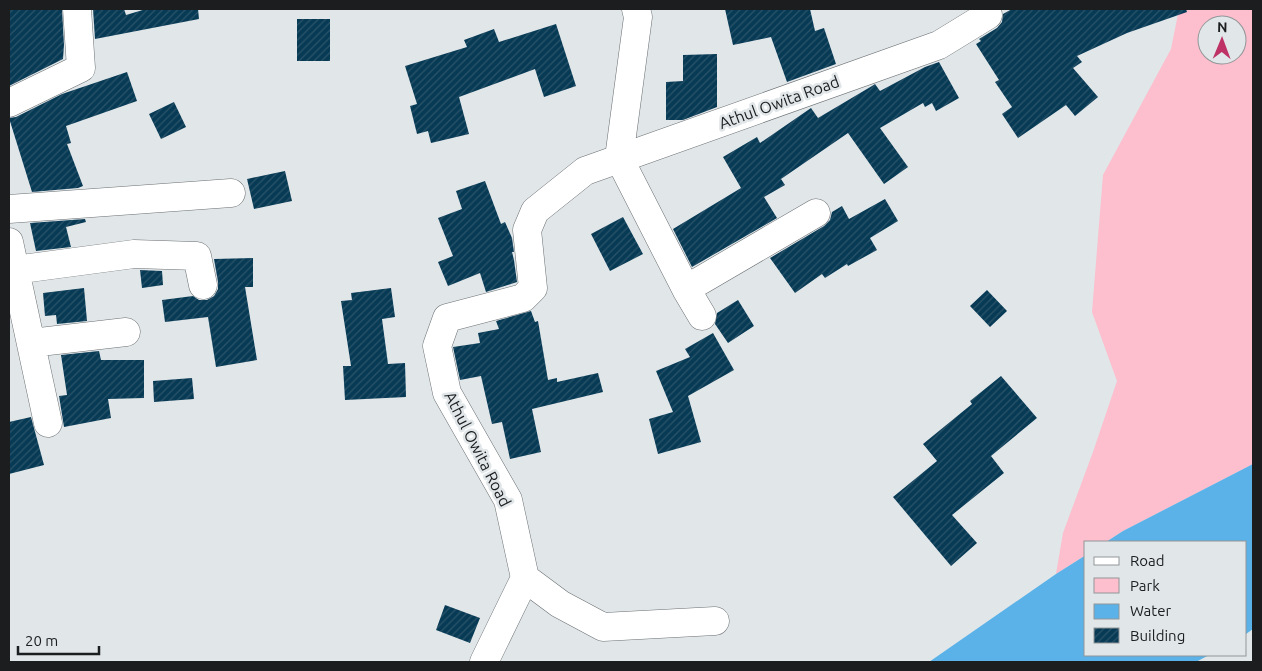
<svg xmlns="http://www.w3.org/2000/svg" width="1262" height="671" font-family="Ubuntu,sans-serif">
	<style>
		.green { fill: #fdbecd; fill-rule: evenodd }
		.water { fill: #5ab2e8 }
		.building { fill: url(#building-hatch) }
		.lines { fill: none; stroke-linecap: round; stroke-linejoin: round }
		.minor-casing { stroke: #6b7073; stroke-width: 29 }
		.minor { stroke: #fff; stroke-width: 28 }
		.labels { text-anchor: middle; stroke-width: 5; stroke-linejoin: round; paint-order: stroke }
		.street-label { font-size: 16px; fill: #1b1d1e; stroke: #e1e6e9 }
	</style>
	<defs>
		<pattern id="building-hatch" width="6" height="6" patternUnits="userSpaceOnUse" patternTransform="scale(1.25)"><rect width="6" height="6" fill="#073a55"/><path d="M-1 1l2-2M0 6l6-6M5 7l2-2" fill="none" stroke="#2b546a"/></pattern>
	</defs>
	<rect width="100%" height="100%" fill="#e1e6e9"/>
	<path class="green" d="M1179,9H1253V464L1123,531L1106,542H1086V555L1056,574L1063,533L1093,452L1117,381L1092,312L1103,175L1171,49ZM1207,25H1237V55H1207Z"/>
	<path class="water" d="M1253,464V629L1246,634V542H1106L1123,531Z
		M1086,555V655H1209L1196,662H929L1056,574Z"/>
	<path class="building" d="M9,9H62L64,45L63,59L9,86Z
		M93,9H124L126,15L146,9H198L199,19L95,39Z
		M725,9H810L815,31L824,28L836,64L787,82L771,37L733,45Z
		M1012,9H1186L1187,12L1127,33L1077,56L1082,62L1073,68L1098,97L1075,116L1066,105L1018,138L1002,114L1012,107L995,82L999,80L976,44L981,41L979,39L997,28L1002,22L1003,14Z
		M297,19H330V61H297Z
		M556,24L576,86L544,97L535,69L459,97L469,134L431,143L428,131L417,134L410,106L417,104L405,66L467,47L464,40L494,29L499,42Z
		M717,54V107L683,120H666V82L683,81V55Z
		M939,62L959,98L936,111L932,103L925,107L923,103L880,128L908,167L884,184L848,133L781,179L785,185L764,197L777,218L692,267L673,229L741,188L723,157L757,137L760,143L811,108L818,118L872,86L875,84L880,91L925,67Z
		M127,72L137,101L66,126L71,143L67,144L83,186L78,188L32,192L9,118L16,117L62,94Z
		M174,102L186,127L161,139L149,114Z
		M285,171L292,201L254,209L247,179Z
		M485,181L501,224L505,222L512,238L514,252H512L514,260L517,282L486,292L480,273L448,286L438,262L453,256L438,218L462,209L456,191Z
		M885,199L898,221L870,238L877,250L848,266L847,264L825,278L822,274L795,293L770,258L824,226L830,220L832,212L842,206L849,219Z
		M623,217L643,254L610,271L591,234Z
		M85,219L86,222L66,227L71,247L36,251L30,223Z
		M253,258V287H245L257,360L216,367L208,317L165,322L162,300L193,296L199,300H207L214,296L218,289V282L214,259Z
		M140,270L162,271L163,285L142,288Z
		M84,288L87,321L57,324L56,315L45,316L43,293Z
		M391,288L395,317L382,319L388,364L405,363L406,397L345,400L343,366H351L341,301L352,300L351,293Z
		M987,290L1007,311L990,327L970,306Z
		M738,300L754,326L728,343L715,324L717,313Z
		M531,311L535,322L538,321L548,380L557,378V382L598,373L603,392L532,409L541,452L510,459L502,422L492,424L481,376L460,380L453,347L480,343L478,333L499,329L496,321Z
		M713,333L734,370L688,396L701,442L658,454L649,419L673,412L656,371L690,357L685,349Z
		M99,351L101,360H144V398L108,399L111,418L64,427L59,396L67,395L61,355Z
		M1001,376L1037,418L991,456L1004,473L952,515L977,543L951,566L893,497L937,461L923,444L972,404L970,401Z
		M192,378L194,399L154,402L153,381Z
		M31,417L44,465L9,474V422Z
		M445,605L480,618L470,643L436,630Z"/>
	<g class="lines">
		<g class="minor-casing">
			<path id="minor" d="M636,9L638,17L619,158L686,289L702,316
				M9,103L81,68L77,9
				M9,209L231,193
				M9,242L48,423
				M14,270L134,254L197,256L203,285
				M686,289L816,213
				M31,343L126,332
				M525,578L560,604L603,627L715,621
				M484,662L525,578L508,500L447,393L437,346L447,318L523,298L533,288L527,230L535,211L585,171L939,45L988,15L985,9"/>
		</g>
		<use href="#minor" class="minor"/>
	</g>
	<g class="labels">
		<g class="street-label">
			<text transform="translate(779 102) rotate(-20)" y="6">Athul Owita Road</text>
			<text transform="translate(478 449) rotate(63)" y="6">Athul Owita Road</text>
		</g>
	</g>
	<rect width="1262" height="671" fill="none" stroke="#1b1d1e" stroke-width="20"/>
	<rect x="1084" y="541" width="162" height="115" fill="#e1e6e9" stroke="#929698"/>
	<rect x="1094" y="557" width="25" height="8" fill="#ffffff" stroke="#929698"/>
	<text x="1130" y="566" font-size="15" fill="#1b1d1e">Road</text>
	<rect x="1094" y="578" width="25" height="15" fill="#fdbecd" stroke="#929698"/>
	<text x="1130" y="591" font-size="15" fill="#1b1d1e">Park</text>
	<rect x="1094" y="604" width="25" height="15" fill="#5ab2e8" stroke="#929698"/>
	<text x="1130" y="616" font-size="15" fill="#1b1d1e">Water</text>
	<rect x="1094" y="628" width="25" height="15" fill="url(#building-hatch)" stroke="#929698"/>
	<text x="1130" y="641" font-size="15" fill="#1b1d1e">Building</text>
	<g transform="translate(1222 40) rotate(1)"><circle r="24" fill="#e1e6e9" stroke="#929698"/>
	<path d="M0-4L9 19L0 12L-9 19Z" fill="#be3266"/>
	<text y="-8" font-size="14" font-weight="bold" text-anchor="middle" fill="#1b1d1e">N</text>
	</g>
	<path d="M18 646v8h81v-8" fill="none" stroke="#1b1d1e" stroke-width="2.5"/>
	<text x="25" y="646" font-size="15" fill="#1b1d1e" stroke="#e1e6e9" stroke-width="4" paint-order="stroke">20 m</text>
</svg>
